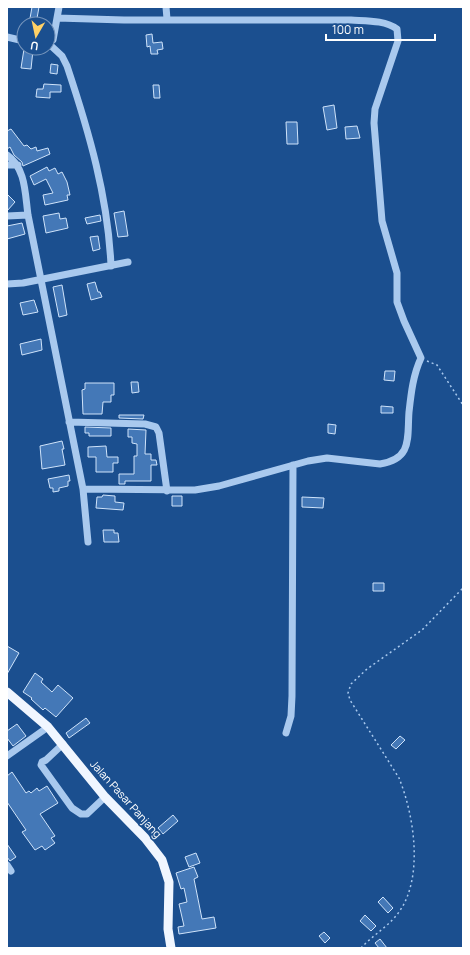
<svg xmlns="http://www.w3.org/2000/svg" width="470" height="955" font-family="Manrope,sans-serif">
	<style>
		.building { fill: #4478b7; stroke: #cfe3fa }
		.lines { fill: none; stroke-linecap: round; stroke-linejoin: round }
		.path { stroke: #a9c9ee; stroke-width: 1.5; stroke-dasharray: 2 3; stroke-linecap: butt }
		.minor { stroke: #a9c9ee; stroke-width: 7 }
		.major { stroke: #f0f6ff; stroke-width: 9 }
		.labels { text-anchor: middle; stroke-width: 3.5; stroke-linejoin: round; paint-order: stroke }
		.street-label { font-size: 11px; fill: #fff; stroke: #1b4f8f }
	</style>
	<rect width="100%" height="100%" fill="#1b4f8f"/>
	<path class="building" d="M32,7H39L36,24H29Z
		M152,34L153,43L162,42L163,49L157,50L158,54H151L150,46L147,47L146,35Z
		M24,49L33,50L31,69L21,68Z
		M51,64L58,65L57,74L50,73Z
		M44,84L61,85V92H50V98L36,97L37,89H43Z
		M153,85H159L160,98H154Z
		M334,105L337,128L327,130L323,107Z
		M286,122H297L298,144H287Z
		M357,126L360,138L346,139L345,127Z
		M11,129L24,146L27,145L31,149L36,147L37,151L48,148L50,154L23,166L22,162L14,155L10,147L7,149V131Z
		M47,167L49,171L55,168L58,174L62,172L67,182L70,195H67L68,200L45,205L43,195L53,193L46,179L34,185L30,176Z
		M7,194L15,202L7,211Z
		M124,211L128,236L118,237L114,213Z
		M59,213L60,219L66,218L68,228L46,233L43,216Z
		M100,215L101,221L87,224L85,218Z
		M22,223L25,234L7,239V226Z
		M98,236L100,249L93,251L90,237Z
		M95,282L98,292H100L102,297L91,300L87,284Z
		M62,285L67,315L59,317L53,287Z
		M34,300L38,312L23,315L20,303Z
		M41,339L42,350L22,355L20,344Z
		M385,371H395L394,381L384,380Z
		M131,382H138L139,392L132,393Z
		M85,383H114V395H111V402H103L102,414H83L82,390L85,389Z
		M381,406L393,407V413H381Z
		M119,415H144L143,419L119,418Z
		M328,424L336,425L335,434L328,433Z
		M85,427L111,428V436H89V433H85Z
		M128,429L146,430L145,454H151V460H156L157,465H151V481H125V484H119V474H134V456H137V444L132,443V437H128Z
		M62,441L64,449H62L65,465L42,469L40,446Z
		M106,446L107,457H118V463H113V472H96V457H88V447Z
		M69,475L70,481H68V486L59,488V491L53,492V488H50L48,479Z
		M103,495L115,496V502L124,503L123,510L96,508L97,497H102Z
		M172,496H182V506H172Z
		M302,497L324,498L323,508L302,507Z
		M103,530H114V533H118L119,542H104Z
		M373,583H384V591H373Z
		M7,646L19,653L7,674Z
		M35,673L43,679L41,682L52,692L58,685L73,698L56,717L45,708L43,710L31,699L32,698L23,692Z
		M86,718L90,723L69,738L66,733Z
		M17,724L26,736L13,746L7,738V731Z
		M400,736L405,740L396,749L391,745Z
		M12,772L26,793L29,791L31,793L37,788L39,791L47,786L58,803L40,814L55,836L51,838L55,843L45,850L42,846L35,850L22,832L26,830L7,802V776Z
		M173,815L178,821L163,834L158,828Z
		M7,844L16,857L10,861L7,857Z
		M196,853L200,863L189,867L185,857Z
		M194,867L198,877L194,879L202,919L214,917L216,928L179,934L178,927L184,926L179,904L187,902L184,888L181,889L176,873Z
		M383,897L393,908L388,913L378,902Z
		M365,915L376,926L371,931L360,921Z
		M324,932L330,938L325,943L319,936Z
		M380,939L387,948H379L375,943Z"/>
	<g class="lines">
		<path class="path" d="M427,361L437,365L463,405
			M361,948C373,935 389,926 399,912C424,877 414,815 399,778L350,700L348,693L351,684L367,669L422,630L463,588"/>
		<path class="minor" d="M166,7L167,19
			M7,37L24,41
			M48,43L62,56L67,66C89,132 108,197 111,266
			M48,43L53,40L59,7
			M7,155C26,168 25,194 28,215L83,489L195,490L219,486L308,461L327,458L380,464C413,459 407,437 409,412C411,394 413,375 421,358L404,321L397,302V273L382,221L374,123L375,109L398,41L397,29C385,20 366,21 351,20H124L57,18
			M7,165H18
			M7,216L28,215
			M7,284L23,283L128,262
			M69,422L145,424L156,427L159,433L167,491
			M83,489L88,542
			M286,733L291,716L292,696L293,465
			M63,744L46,760L42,762L41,765L72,808L81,814H87L105,797
			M7,756L48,727
			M7,865L11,871"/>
		<path class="major" d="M7,692L48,727L105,797L145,838L162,860L169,882L168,929L171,948"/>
	</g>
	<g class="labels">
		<g class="street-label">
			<text transform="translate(126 799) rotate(48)" y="4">Jalan Pasar Panjang</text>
		</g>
	</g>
	<rect width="470" height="955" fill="none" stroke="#ffffff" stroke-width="16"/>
	<g transform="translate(36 36) rotate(189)"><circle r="19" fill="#1b4f8f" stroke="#7695bc"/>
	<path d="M0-3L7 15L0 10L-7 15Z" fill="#ffd166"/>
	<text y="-6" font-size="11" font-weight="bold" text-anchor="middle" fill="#ffffff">U</text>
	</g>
	<path d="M326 34v6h109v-6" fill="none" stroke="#ffffff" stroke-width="2"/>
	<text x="332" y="34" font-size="12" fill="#ffffff" stroke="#1b4f8f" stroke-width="3" paint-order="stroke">100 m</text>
</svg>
